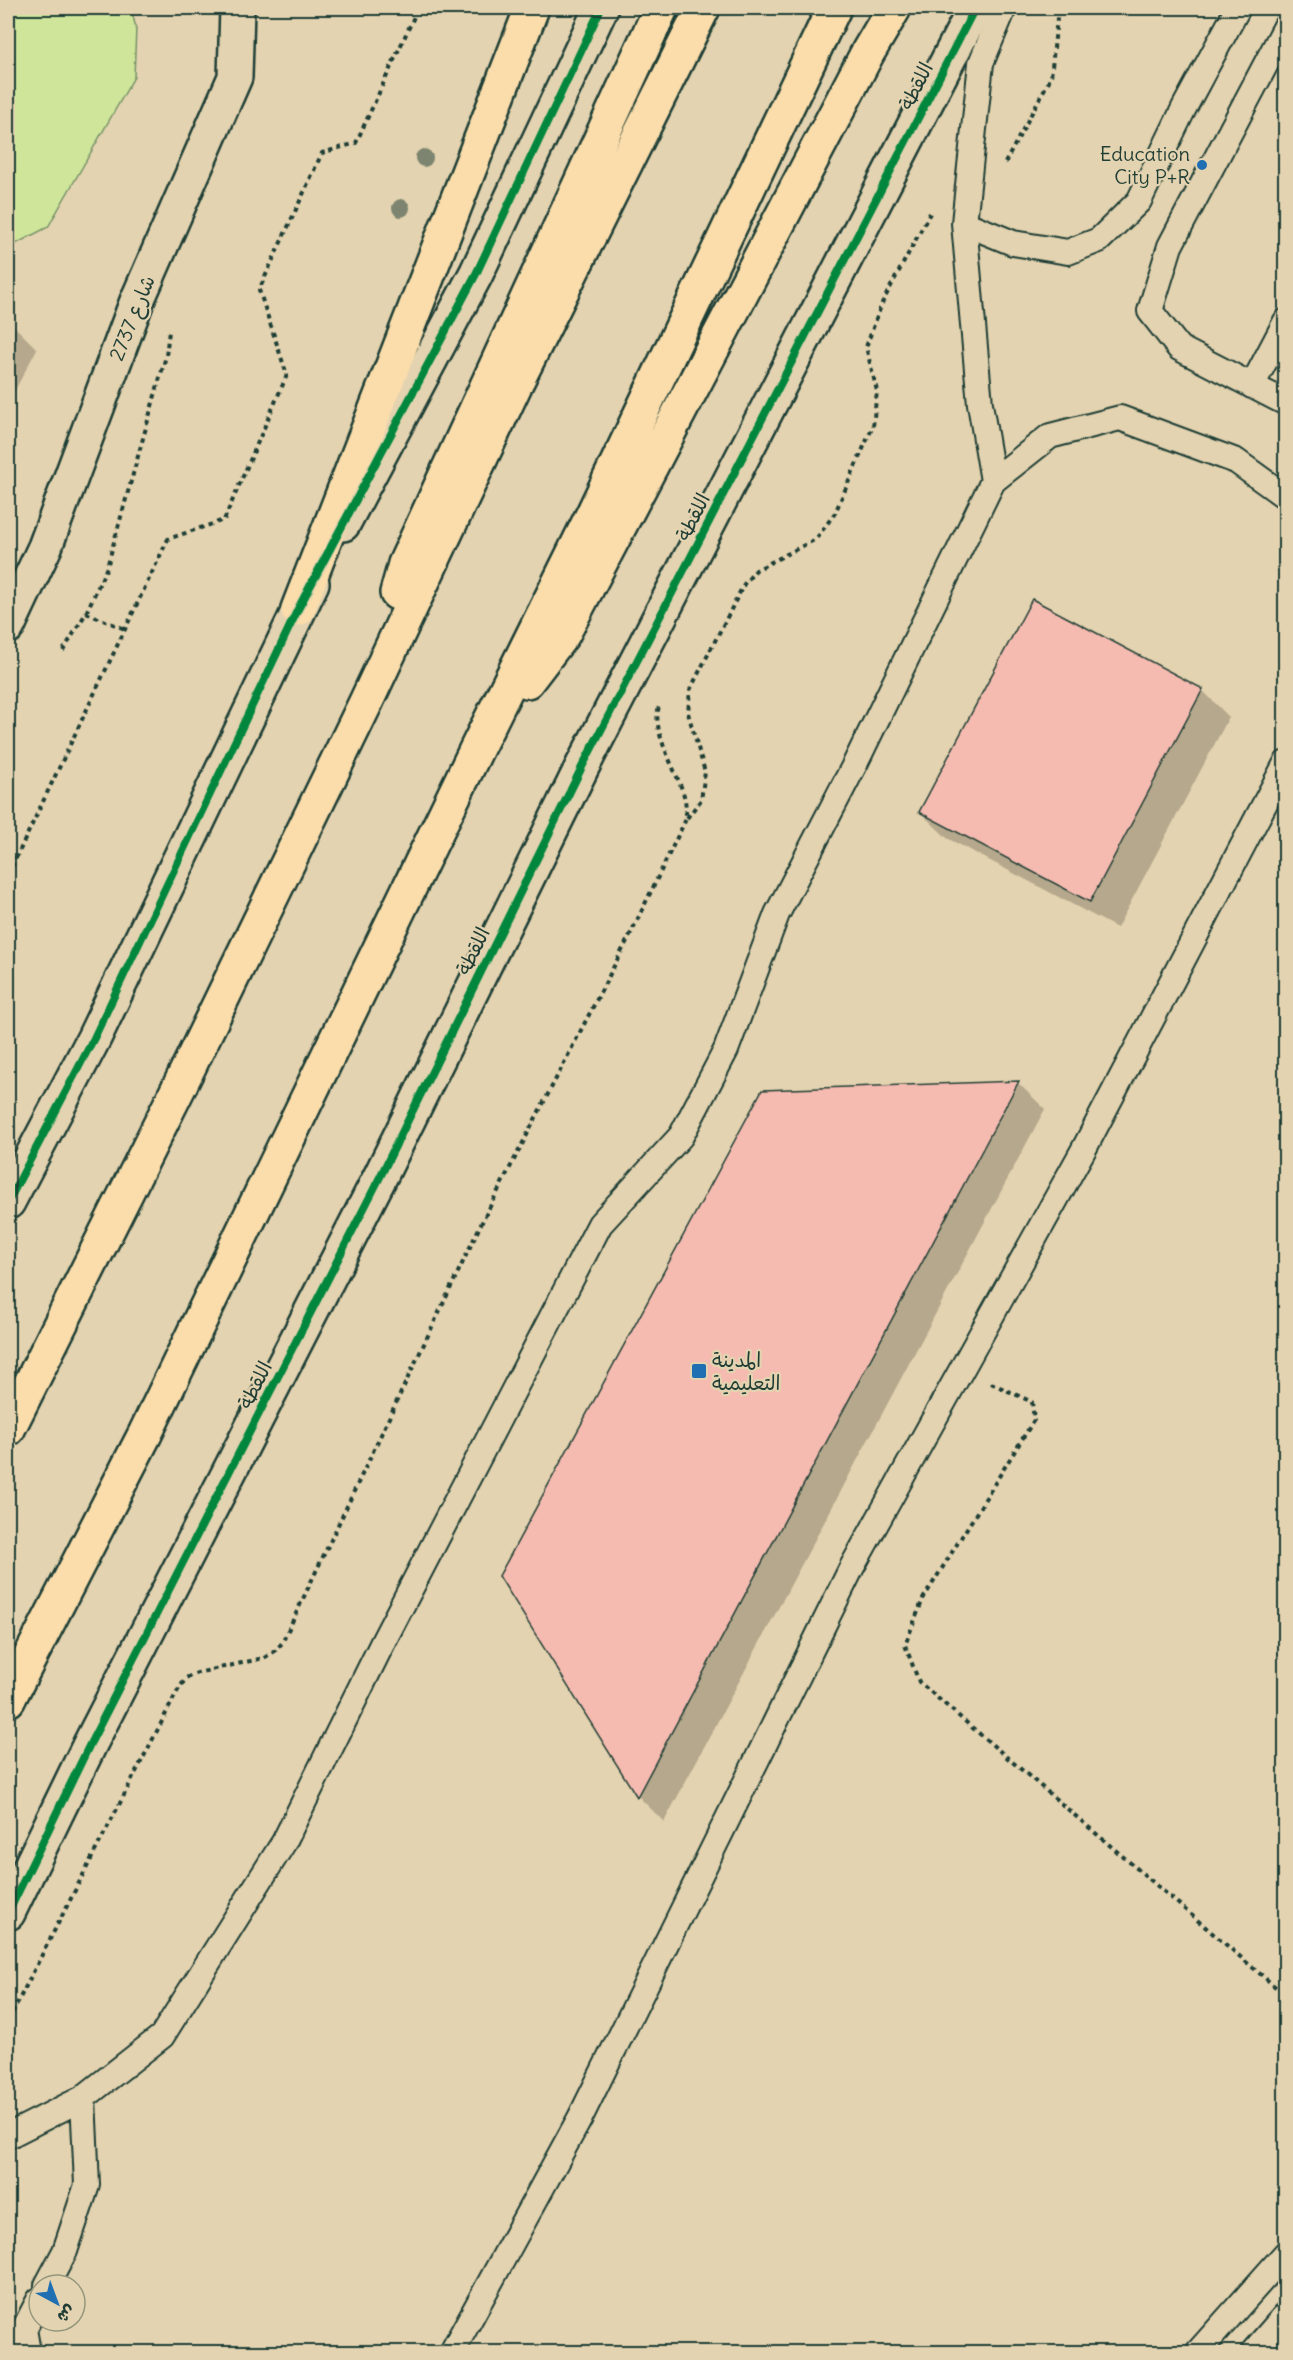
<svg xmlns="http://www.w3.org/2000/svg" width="1293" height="2360" font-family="Delius,'Playpen Sans Arabic',sans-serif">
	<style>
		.green { fill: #cee59a; stroke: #769167; stroke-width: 1.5 }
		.shadow { fill: #0003 }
		.building { fill: #f6bbb0; stroke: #1f3d34; stroke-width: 1.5 }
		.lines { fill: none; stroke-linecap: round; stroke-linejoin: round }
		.service-casing { stroke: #1f3d34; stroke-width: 28 }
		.minor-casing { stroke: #1f3d34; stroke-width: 38 }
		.primary-casing { stroke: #1f3d34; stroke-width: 38 }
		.path { stroke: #1f3d34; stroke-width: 4; stroke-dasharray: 4.5 4.5; stroke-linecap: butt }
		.service { stroke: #e4d3b0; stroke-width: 24 }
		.minor { stroke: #e4d3b0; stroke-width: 33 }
		.primary { stroke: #fbddab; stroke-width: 33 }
		.cycleway-casing { stroke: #e4d3b0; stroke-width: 11 }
		.cycleway { stroke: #00873e; stroke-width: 8 }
		.tree { fill: #7d856f }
		.poi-dot { fill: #1f6fb2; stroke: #e4d3b0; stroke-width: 2 }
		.labels { text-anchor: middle; stroke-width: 4.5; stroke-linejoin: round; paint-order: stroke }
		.street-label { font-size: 20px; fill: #1f3d34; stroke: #e4d3b0 }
		.poi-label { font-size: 20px; fill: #1f3d34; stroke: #e4d3b0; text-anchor: end }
	</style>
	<rect width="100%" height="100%" fill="#e4d3b0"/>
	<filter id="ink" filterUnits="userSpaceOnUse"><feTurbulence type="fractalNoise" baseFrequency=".0167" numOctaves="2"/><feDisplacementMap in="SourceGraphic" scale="12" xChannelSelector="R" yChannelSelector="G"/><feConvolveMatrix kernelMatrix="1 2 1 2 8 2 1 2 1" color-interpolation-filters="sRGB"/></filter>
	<g filter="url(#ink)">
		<path class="green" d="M8,8H131L136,28L134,77L48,227L8,248Z"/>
		<path class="shadow" d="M8,320L37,349L8,403Z
			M1202,690L1229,717L1117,928L947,838L920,812Z
			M1018,1083L1045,1109L664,1822L638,1796L501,1575L763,1091Z"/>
		<path class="building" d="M1032,599L1203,689L1090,902L919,812Z
			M1019,1081L637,1797L499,1576L762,1090Z"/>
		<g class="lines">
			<g class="service-casing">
				<path id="service" d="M1286,26L1170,246L1150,311L1179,348L1286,403
					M964,223L1013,243L1068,252L1099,240L1139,201L1184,108L1238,8
					M1252,386L1286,321
					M993,481L980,404L964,223L981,63L1004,8
					M8,2136L83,2098L162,2036L284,1842L383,1642L600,1224L681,1136L726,1050L777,914L855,764L993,481L1050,436L1120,418L1236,461L1286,497
					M47,2285L65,2251L87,2185L83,2098
					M28,2352L24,2329L39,2300
					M452,2352L580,2118L852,1567L1085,1147L1286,763
					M1198,2352L1286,2253
					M1253,2352L1286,2314"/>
			</g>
			<g class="minor-casing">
				<path id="minor" d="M343,524L476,274L601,8
					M8,626L45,547L137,301L235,77L237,8
					M8,1202L94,1038L312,583
					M8,1913L90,1744L380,1177L582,767L975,8"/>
			</g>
			<g class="primary-casing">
				<path id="primary" d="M397,593L405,564L661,8
					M298,609L532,8
					M527,681L563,634L868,52L894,8
					M8,1429L182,1081L366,702L517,381L703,8
					M8,1700L145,1434L477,748L593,514L834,8"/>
			</g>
			<path class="path" d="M1005,163L1051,77L1058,8
				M86,613L125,629
				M63,651L86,613L107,567L166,356L169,331
				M687,818L701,800L705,772L688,713L690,690L744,584L756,570L816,539L835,513L873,426L877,391L866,347L882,303L930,213
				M8,875L168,539L224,520L287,375L259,290L322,153L356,143L418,8
				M991,1383L1032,1402L1034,1420L923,1599L905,1645L919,1682L1286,1996
				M8,2021L177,1692L186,1678L197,1673L264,1658L275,1651L282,1643L480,1226L629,937L686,819C686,813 686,806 685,800C680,774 648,730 660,704"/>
			<use href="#service" class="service"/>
			<use href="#minor" class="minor"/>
			<use href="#primary" class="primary"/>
			<g class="cycleway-casing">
				<path id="cycleway" d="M8,1202L94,1038L298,609L476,274L601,8
					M8,1913L90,1744L380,1177L582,767L975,8"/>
			</g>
			<use href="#cycleway" class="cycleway"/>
		</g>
		<g class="tree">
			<circle cx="424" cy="158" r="9"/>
			<circle cx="401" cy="208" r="9"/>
		</g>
	</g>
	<g class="poi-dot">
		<circle cx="1202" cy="165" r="6"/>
		<rect x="691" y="1363" width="16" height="16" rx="3"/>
	</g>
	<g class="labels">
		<g class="street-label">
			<text transform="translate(916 86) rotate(-63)" y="7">اللقطة</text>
			<text transform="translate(132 318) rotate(-68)" y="7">شارع 2737</text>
			<text transform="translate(693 517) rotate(-63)" y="7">اللقطة</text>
			<text transform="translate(473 951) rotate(-64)" y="7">اللقطة</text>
			<text transform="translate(255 1385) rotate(-63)" y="7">اللقطة</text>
		</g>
		<g class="poi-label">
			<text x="1190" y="161">Education<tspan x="1190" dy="23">City P+R</tspan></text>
			<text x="712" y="1367" text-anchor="start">المدينة<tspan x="712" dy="23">التعليمية</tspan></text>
		</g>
	</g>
	<rect width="1293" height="2360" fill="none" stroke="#e4d3b0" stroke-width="30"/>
	<rect x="15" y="15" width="1263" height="2330" fill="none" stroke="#1f3d34" stroke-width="2" filter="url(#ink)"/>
	<g transform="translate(57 2303) rotate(139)"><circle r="28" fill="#e4d3b0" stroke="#95977e" stroke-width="1.5"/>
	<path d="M0-4.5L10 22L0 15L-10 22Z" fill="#1f6fb2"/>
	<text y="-9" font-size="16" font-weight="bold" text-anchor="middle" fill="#1f3d34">ش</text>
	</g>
</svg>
